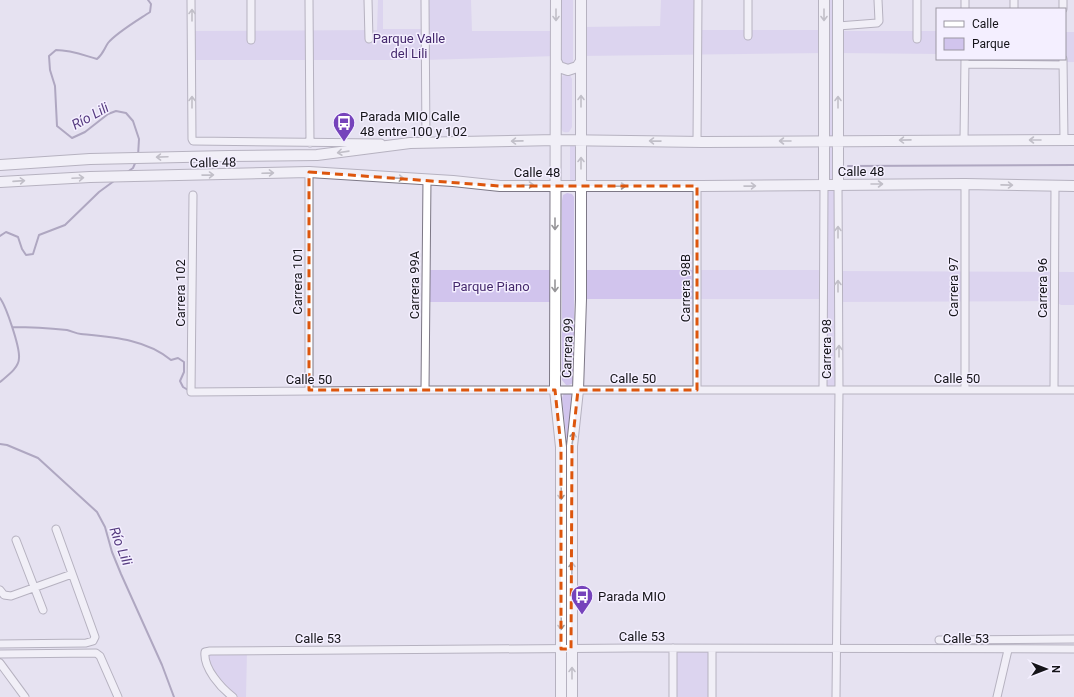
<svg xmlns="http://www.w3.org/2000/svg" width="1074" height="697" font-family="Roboto,sans-serif">
	<style>
		.green { fill: #d1c4ed }
		.lines { fill: none; stroke-linecap: round; stroke-linejoin: round }
		.stream { stroke: #6d6088; stroke-width: 2 }
		.street-casing { stroke: #7d7886; stroke-width: 9 }
		.secondary-casing { stroke: #7d7886; stroke-width: 12 }
		.street { stroke: #fff; stroke-width: 7 }
		.secondary { stroke: #fff; stroke-width: 10 }
		.oneway { stroke: #969598 }
		.marked { fill: none; stroke: #dd560d; stroke-width: 3; stroke-dasharray: 8 5; stroke-linejoin: round }
		.labels { text-anchor: middle; stroke-width: 3; stroke-linejoin: round; paint-order: stroke }
		.park-label { font-size: 13px; fill: #45296d; stroke: #f4efff }
		.poi-label { font-size: 13px; fill: #151419; stroke: #f4efff; text-anchor: start }
		.street-label { font-size: 13px; fill: #151419; stroke: #f4efff }
		.water-label { font-size: 14px; font-style: italic; fill: #553a7f; stroke: #f4efff }
	</style>
	<rect width="100%" height="100%" fill="#e6e2f1"/>
	<path class="green" d="M378,0H383V29H425V0H471L472,31H556V56L425,60H192V31L377,30Z
		M561,0H573V61L572,64L566,67L561,62Z
		M661,0H698V30H824V0H838V31H937V54L838,53V271L1074,272V305H1061L1054,301L839,302V390H823V299H581V270H823L824,53L581,56V27L660,26Z
		M1065,32H1074V62L965,64V59H1065Z
		M568,73L570,75L572,79V127L569,132C564,133 562,132 561,127V79L563,75Z
		M570,145H576V180H570Z
		M567,193L572,194L574,197V378C574,384 571,385 566,385L562,380V201L563,195Z
		M426,270H555V302H426Z
		M564,393H570L573,396L568,443H567L562,398Z
		M673,648L712,649V697H673Z
		M247,651L246,697H233L216,680L205,652Z"/>
	<g class="lines">
		<path class="stream" d="M138,156L139,139L133,121L126,113L116,111L108,114L85,132L72,138L57,126L55,86L50,70L49,56L56,50C71,50 83,55 97,59C103,54 104,49 108,43C116,33 138,20 150,12L151,4L148,0
			M848,166L1074,165
			M126,173L133,168L136,161
			M0,236L6,232L18,237L22,249L26,255L33,254L39,235L65,225L99,192L114,181
			M0,298C6,306 20,347 19,358C19,368 7,376 0,382
			M12,327C30,327 48,328 67,330C72,331 76,334 81,334C112,337 146,339 171,360L178,358L184,362V372L180,381L183,387L188,390
			M0,444L7,445L38,458L97,512L105,527L112,552L121,574L162,665L174,697"/>
		<g class="street-casing">
			<path id="street" d="M191,0L192,139L193,141L381,143
				M251,0V40
				M309,0L310,143
				M368,0L369,39
				M425,0L426,143
				M748,0V36
				M917,0V39
				M1014,0V9
				M1063,0V9
				M965,9V0
				M838,26L877,23L879,21L878,0
				M1063,59L1064,140
				M965,64L1063,65
				M964,140L965,59
				M697,142L698,0
				M697,186V390
				M193,195L191,392L425,390H1074
				M309,390V172
				M425,390L427,179
				M823,390L824,185
				M965,390V184
				M1054,390L1055,185
				M16,540L43,610
				M0,590L4,595L11,596L72,574
				M939,640L1074,639
				M0,644L86,643L93,641L95,637L56,529
				M673,648V697
				M712,649V697
				M0,654L96,653L100,656L118,697
				M0,663L25,697
				M233,697C221,688 203,668 205,652L210,651L633,648L1074,649
				M836,697L839,390L838,185
				M997,697L1008,650"/>
		</g>
		<g class="secondary-casing">
			<path id="secondary" d="M556,0L555,390L561,447V697
				M556,61L559,67L568,70L577,67L581,61
				M0,165L90,159L229,156L317,155L410,143L556,140L703,142L1074,140
				M0,182L90,177L309,172L453,181L500,186H702L965,184L1074,186
				M824,185V0
				M838,185V0
				M572,697V446L578,390L581,299V0"/>
		</g>
		<use href="#street" class="street"/>
		<use href="#secondary" class="secondary"/>
	</g>
	<defs><path id="oneway-shaft" d="M-6 0H5M1.5-3L5.5 0L1.5 3" fill="none" stroke-width="1.6" stroke-linecap="round" stroke-linejoin="round"/></defs>
	<g class="oneway">
		<use href="#oneway-shaft" transform="translate(192 15) rotate(-90)"/>
		<use href="#oneway-shaft" transform="translate(556 15) rotate(90)"/>
		<use href="#oneway-shaft" transform="translate(824 15) rotate(90)"/>
		<use href="#oneway-shaft" transform="translate(581 101) rotate(-90)"/>
		<use href="#oneway-shaft" transform="translate(192 102) rotate(-90)"/>
		<use href="#oneway-shaft" transform="translate(838 102) rotate(-90)"/>
		<use href="#oneway-shaft" transform="translate(905 140) rotate(179)"/>
		<use href="#oneway-shaft" transform="translate(1035 140) rotate(-180)"/>
		<use href="#oneway-shaft" transform="translate(517 141) rotate(179)"/>
		<use href="#oneway-shaft" transform="translate(655 141) rotate(-179)"/>
		<use href="#oneway-shaft" transform="translate(785 141) rotate(180)"/>
		<use href="#oneway-shaft" transform="translate(343 152) rotate(172)"/>
		<use href="#oneway-shaft" transform="translate(162 157) rotate(178)"/>
		<use href="#oneway-shaft" transform="translate(581 163) rotate(-90)"/>
		<use href="#oneway-shaft" transform="translate(268 173) rotate(-2)"/>
		<use href="#oneway-shaft" transform="translate(208 175) rotate(-1)"/>
		<use href="#oneway-shaft" transform="translate(78 178) rotate(-3)"/>
		<use href="#oneway-shaft" transform="translate(398 178) rotate(4)"/>
		<use href="#oneway-shaft" transform="translate(19 181) rotate(-4)"/>
		<use href="#oneway-shaft" transform="translate(877 184)"/>
		<use href="#oneway-shaft" transform="translate(528 185) rotate(-1)"/>
		<use href="#oneway-shaft" transform="translate(1007 185) rotate(1)"/>
		<use href="#oneway-shaft" transform="translate(620 186)"/>
		<use href="#oneway-shaft" transform="translate(750 186) rotate(-1)"/>
		<use href="#oneway-shaft" transform="translate(555 224) rotate(90)"/>
		<use href="#oneway-shaft" transform="translate(838 232) rotate(-90)"/>
		<use href="#oneway-shaft" transform="translate(555 286) rotate(90)"/>
		<use href="#oneway-shaft" transform="translate(838 286) rotate(-90)"/>
		<use href="#oneway-shaft" transform="translate(839 351) rotate(-90)"/>
		<use href="#oneway-shaft" transform="translate(573 438) rotate(-83)"/>
		<use href="#oneway-shaft" transform="translate(561 494) rotate(90)"/>
		<use href="#oneway-shaft" transform="translate(572 568) rotate(-90)"/>
		<use href="#oneway-shaft" transform="translate(561 624) rotate(90)"/>
		<use href="#oneway-shaft" transform="translate(572 673) rotate(-90)"/>
	</g>
	<path d="M0 0H1074V697H0ZM309,172L500,186H697V390H578L572,446L571,649H561V447L555,390H309Z" fill="#e6e2f1" fill-opacity=".55" fill-rule="evenodd"/>
	<path class="marked" d="M309,172L500,186H697V390H578L572,446L571,649H561V447L555,390H309Z"/>
	<defs>
		<g id="bus-pin" transform="scale(1.15)"><path d="M0 17L-7.5 6A9.5 9.5 0 1 1 7.5 6Z" fill="#7643bb" stroke="#f4efff"/><path d="M-5-6H5V4H4V6H2V4H-2V6H-4V4H-5ZM-3.5-4V0h7V-4ZM-3.5 1.2v1.5H-2V1.2ZM2 1.2v1.5H3.5V1.2Z" fill="#fff"/></g>
	</defs>
	<g fill-rule="evenodd">
		<use href="#bus-pin" x="344" y="123"/>
		<use href="#bus-pin" x="582" y="596"/>
	</g>
	<g class="labels">
		<g class="park-label">
			<text x="409" y="43">Parque Valle<tspan x="409" dy="15">del Lili</tspan></text>
			<text x="491" y="291">Parque Piano</text>
		</g>
		<g class="poi-label">
			<text x="360" y="121">Parada MIO Calle<tspan x="360" dy="15">48 entre 100 y 102</tspan></text>
			<text x="598" y="601">Parada MIO</text>
		</g>
		<g class="street-label">
			<text transform="translate(213 162) rotate(-1)" y="5">Calle 48</text>
			<text x="861" y="176">Calle 48</text>
			<text x="537" y="177">Calle 48</text>
			<text transform="translate(297 281) rotate(-90)" y="5">Carrera 101</text>
			<text transform="translate(414 285) rotate(-90)" y="5">Carrera 99A</text>
			<text transform="translate(953 287) rotate(-90)" y="5">Carrera 97</text>
			<text transform="translate(685 288) rotate(-90)" y="5">Carrera 98B</text>
			<text transform="translate(1042 288) rotate(-90)" y="5">Carrera 96</text>
			<text transform="translate(180 293) rotate(-90)" y="5">Carrera 102</text>
			<text transform="translate(567 348) rotate(-88)" y="5">Carrera 99</text>
			<text transform="translate(826 349) rotate(-90)" y="5">Carrera 98</text>
			<text x="633" y="383">Calle 50</text>
			<text x="957" y="383">Calle 50</text>
			<text x="309" y="384">Calle 50</text>
			<text x="642" y="641">Calle 53</text>
			<text x="318" y="643">Calle 53</text>
			<text x="966" y="643">Calle 53</text>
		</g>
		<g class="water-label">
			<text transform="translate(90 116) rotate(-29)" y="5">Río Lili</text>
			<text transform="translate(121 546) rotate(69)" y="5">Río Lili</text>
		</g>
	</g>
	<rect x="936" y="8" width="130" height="52" fill="#f4efff" stroke="#9b97a3"/>
	<rect x="944" y="21" width="20" height="6" fill="#ffffff" stroke="#9b97a3"/>
	<text x="972" y="28" font-size="12" fill="#151419">Calle</text>
	<rect x="944" y="38" width="20" height="12" fill="#d1c4ed" stroke="#9b97a3"/>
	<text x="972" y="48" font-size="12" fill="#151419">Parque</text>
	<g transform="translate(1046 669) rotate(90)" stroke="#f4efff" stroke-width="3" paint-order="stroke">
	<path d="M0-3L7 15L0 10L-7 15Z" fill="#151419"/>
	<text y="-6" font-size="11" font-weight="bold" text-anchor="middle" fill="#151419">N</text>
	</g>
</svg>
